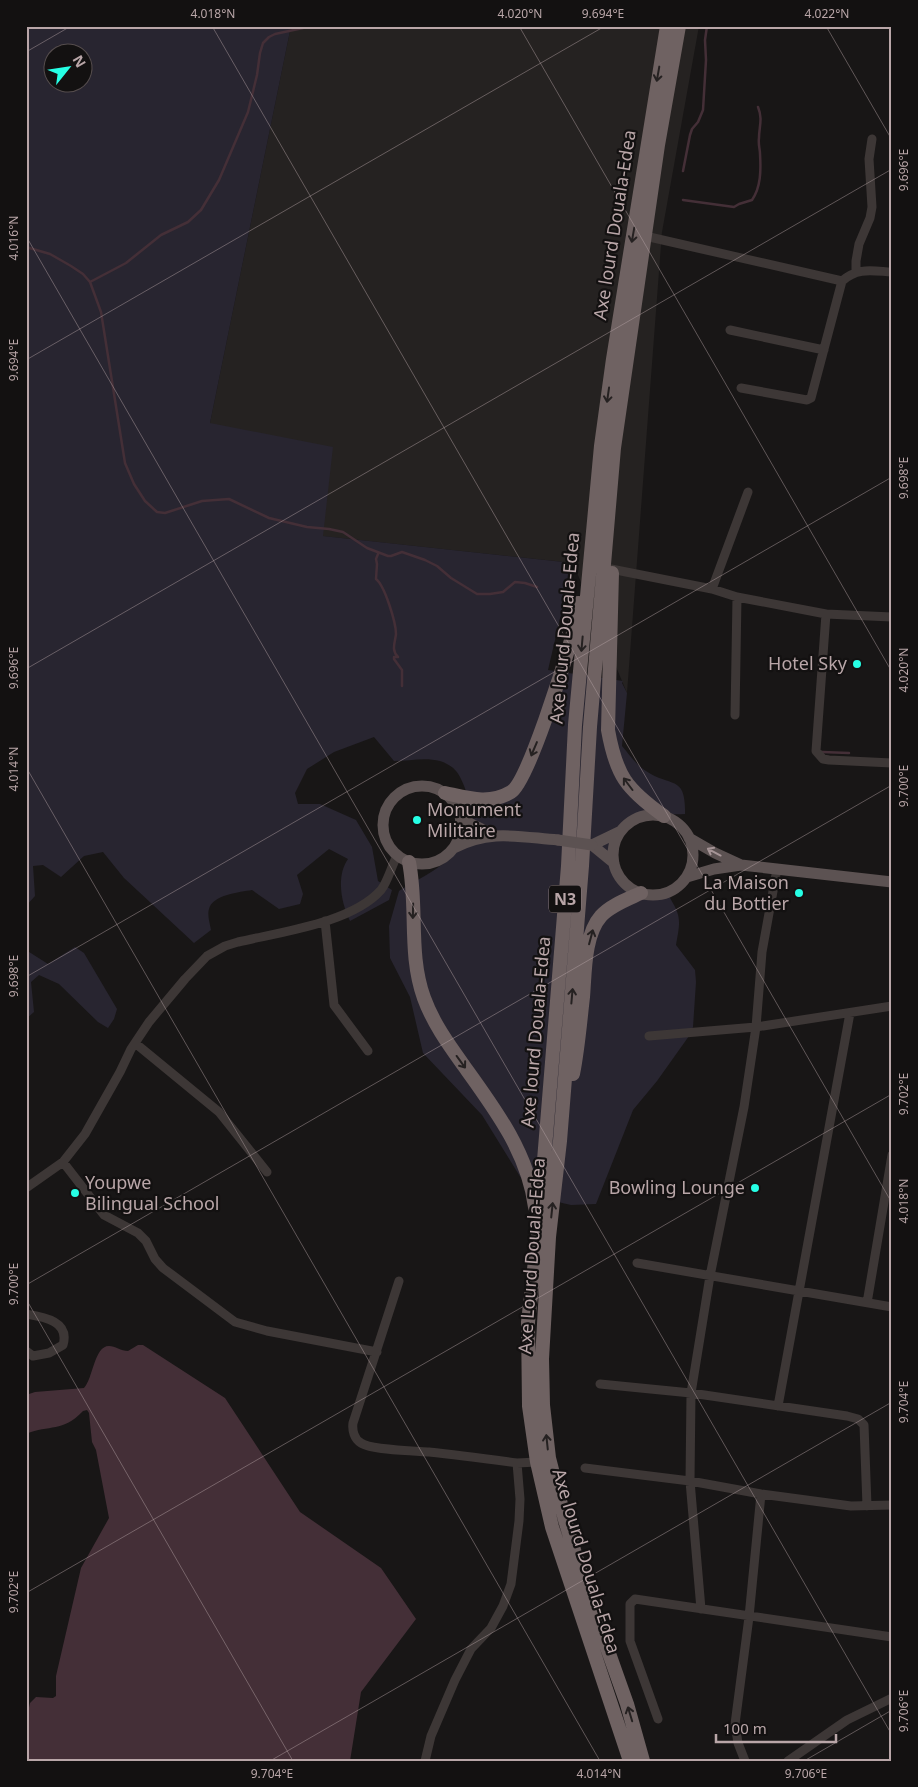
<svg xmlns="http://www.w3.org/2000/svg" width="918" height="1787" font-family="'Noto Sans',sans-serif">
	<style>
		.built { fill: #252221 }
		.green { fill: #282530; fill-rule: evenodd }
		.water { fill: #442f37 }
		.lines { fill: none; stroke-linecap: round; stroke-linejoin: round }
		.stream { stroke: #442f37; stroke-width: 2.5 }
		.minor { stroke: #3d3736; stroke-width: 9 }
		.major { stroke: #5c5252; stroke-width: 11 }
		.highway { stroke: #6f6262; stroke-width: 14 }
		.major-bridge { stroke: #5c5252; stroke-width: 11 }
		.oneway { stroke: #252121 }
		.oneway2 { stroke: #a69597 }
		.ticks { fill: none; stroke: #b9a6a8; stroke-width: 1; stroke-opacity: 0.45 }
		.poi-dot { fill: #26ffe5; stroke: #131111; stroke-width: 2 }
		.labels { text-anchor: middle; stroke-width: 4.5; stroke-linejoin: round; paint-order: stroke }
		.shield { fill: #131111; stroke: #87797b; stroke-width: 1 }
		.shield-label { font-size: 16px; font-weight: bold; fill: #b9a6a8 }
		.street-label { font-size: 18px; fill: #b9a6a8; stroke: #131111 }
		.poi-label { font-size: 18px; fill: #b9a6a8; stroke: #131111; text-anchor: end }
		.neatline { fill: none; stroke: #b9a6a8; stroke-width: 2 }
		.ticks-label { font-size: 12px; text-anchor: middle; fill: #b9a6a8 }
	</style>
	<rect width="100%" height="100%" fill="#181616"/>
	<path class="built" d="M291,26H699L662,232L627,693L573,563L322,536L210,423Z"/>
	<path class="green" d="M26,26H291L210,423L333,447L323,536L573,563L548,670L623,681L622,683L627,693L622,746C629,754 636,765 646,771C671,788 686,774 685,814C670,815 647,812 635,819C592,841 617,905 667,893C681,916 681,918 676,945L695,970L696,982L693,1027L689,1036L657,1081L633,1110L596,1204L571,1205L532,1196L482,1115L423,1053L410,997L390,958L389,926L399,891C420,878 449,865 463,843C466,838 471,828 472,822C473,810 464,780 456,771C452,766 446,763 440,761C425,757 409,761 394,761L374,737L334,752L307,769L295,793L298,804H320L356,820L372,847L378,881L392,890L389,900L350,921C341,903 336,876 348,859L329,849L297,875L303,894L300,904L279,909L252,890C240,892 212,895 209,909C207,915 210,924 211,930L194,943L124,878L103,852L84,856L61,877L43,865L33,866L35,896L26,906ZM52,52H82V82H52Z
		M75,947L84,953L117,1009L114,1019L108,1028L98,1022L59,984L39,975L31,982L34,1012L26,1019V950L48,964Z"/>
	<path class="water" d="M138,1345H143L225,1398L300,1512L381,1568L416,1619L361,1692L350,1761H26V1721L30,1703L36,1697L53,1698L56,1696V1676L81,1568L109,1518L96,1450L92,1442L89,1413L87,1410L83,1411C62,1433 50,1424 26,1434V1395L35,1392L84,1388C93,1379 94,1346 109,1346C115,1346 121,1351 128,1351Z"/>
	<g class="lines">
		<path class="stream" d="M683,171L690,135L692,129L698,122L703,110L706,60L705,40L707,26
			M683,200L734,207L739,204L752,200C761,187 761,170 760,154C760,149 758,144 759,138C759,127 763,119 758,107
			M26,247L50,254L71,266L83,274L90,282L101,312L125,463L134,484L145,501L157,512L165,513L202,501L229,499L269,518L307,527L329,529L343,532L367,548L388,556H391L402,552L425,560L437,566L451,578L477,594H490L503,592L515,582L525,583L537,587
			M90,282L126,263L161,235L188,222L201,210L219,180L248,112L257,75L260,53L263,43L269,37L275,34L303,28
			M378,554L376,559L377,564L376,579C385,586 396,623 396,634C395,643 391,650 398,657H394V659L402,670V686
			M822,752L849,753"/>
		<path class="minor" d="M645,236L842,281
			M856,272V261L859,244L870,218L872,207L869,159L872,139
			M730,330L824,350
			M741,388L807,400L811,398L842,281C858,267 872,271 892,272
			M611,569L712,589L737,597L826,614L816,751L823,759L829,760L892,763
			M712,589L748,492
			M826,614L892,617
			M735,715L737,597
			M325,921L334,1005L368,1051
			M649,1036L756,1027L892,1006
			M135,1043L219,1112L267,1172
			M63,1162L104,1215L138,1233L146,1241L155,1259L163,1268L235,1322L267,1331L377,1352
			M26,1188L63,1162L85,1134L120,1072L131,1049L149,1022L185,979L207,956L225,946L238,942C280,932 352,923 381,890C388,881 391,867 397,856
			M637,1263L892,1307
			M399,1281L353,1423C352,1430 354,1439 361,1443C371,1450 415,1451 429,1452C459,1455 488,1459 517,1463L537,1462
			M867,1303L892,1155
			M26,1314C44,1317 70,1321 63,1345L49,1353L33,1356L26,1351
			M600,1384L691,1393L847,1416L858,1419L864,1425L867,1506
			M778,1406L850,1013
			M585,1468L690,1481L761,1494L851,1506L892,1505
			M701,1609L690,1481L691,1393L710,1276L744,1107L756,1027L762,952L777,869
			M658,1719L630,1641V1604L635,1599L892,1637
			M425,1761L431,1736L455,1680L471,1649L491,1628L503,1606L511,1584L519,1521L520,1499L517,1463
			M745,1761L738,1743L735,1724L749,1617L761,1494
			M788,1761L847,1720L892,1698"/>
		<path class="major" d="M383 825a39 39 0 1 1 78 0a39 39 0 1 1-78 0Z
			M613 855a40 40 0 1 1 80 0a40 40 0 1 1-80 0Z
			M460,815L469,823L494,835
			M689,838L715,853L741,865
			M592,845L619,832
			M592,845L614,863
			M454,848C490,829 519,837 558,840
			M687,877L714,869L741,865L892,882"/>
		<path class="highway" d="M612,573L608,730C616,775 626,789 664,816
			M445,793C468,798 489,805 511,792C528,782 565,661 572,637C575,626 576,614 578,603
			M409,862C418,907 408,954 424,998C433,1023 449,1045 464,1066C495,1109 528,1153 535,1207
			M573,1074C578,1049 580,1023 583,997C585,974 584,935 601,916C611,905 628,899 641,893
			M630,1761L552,1527L537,1462L529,1406L528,1322L538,1234L568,866L575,725L601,446L613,359L667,26
			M643,1761L627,1704L583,1580L565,1520L549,1458L543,1405L542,1359L549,1237L560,1141L582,866L590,727L614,448L658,145L679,26"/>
		<path class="major-bridge" d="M558,840L592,845"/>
	</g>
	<defs><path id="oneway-shaft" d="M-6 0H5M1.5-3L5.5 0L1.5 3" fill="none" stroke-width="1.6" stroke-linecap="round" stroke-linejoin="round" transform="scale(1.25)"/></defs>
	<g class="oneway">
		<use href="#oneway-shaft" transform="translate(658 74) rotate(100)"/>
		<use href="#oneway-shaft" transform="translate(633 235) rotate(100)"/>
		<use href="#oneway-shaft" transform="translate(608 395) rotate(98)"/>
		<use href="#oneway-shaft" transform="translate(582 644) rotate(95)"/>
		<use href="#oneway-shaft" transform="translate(534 749) rotate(113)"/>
		<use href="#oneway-shaft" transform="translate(628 784) rotate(-127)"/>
		<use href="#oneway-shaft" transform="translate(413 911) rotate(91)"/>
		<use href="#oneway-shaft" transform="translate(591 937) rotate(-75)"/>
		<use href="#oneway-shaft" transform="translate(572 996) rotate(-85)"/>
		<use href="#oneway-shaft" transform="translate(461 1062) rotate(54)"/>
		<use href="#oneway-shaft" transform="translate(552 1210) rotate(-84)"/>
		<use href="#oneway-shaft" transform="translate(547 1442) rotate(-96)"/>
		<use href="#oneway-shaft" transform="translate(630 1714) rotate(-107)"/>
	</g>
	<use class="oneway2" href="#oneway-shaft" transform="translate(714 852) rotate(-152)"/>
	<path class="ticks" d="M212,26L892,1203M519,26L892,672M826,26L892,140M26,52L71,26M26,236L892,1735M26,360L605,26M26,669L892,169M26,767L600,1761M26,977L892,477M26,1285L892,785M26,1299L293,1761M26,1593L892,1094M270,1761L892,1402M804,1761L892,1710"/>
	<g class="poi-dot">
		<circle cx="857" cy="664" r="5"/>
		<circle cx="417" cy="820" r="5"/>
		<circle cx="799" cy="893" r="5"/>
		<circle cx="755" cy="1188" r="5"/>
		<circle cx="75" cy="1193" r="5"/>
	</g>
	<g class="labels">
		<rect class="shield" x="549" y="885.5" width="32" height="27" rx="4"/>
		<g class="shield-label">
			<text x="565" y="905">N3</text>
		</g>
		<g class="street-label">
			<text transform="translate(615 225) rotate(-81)" y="6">Axe lourd Douala-Edea</text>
			<text transform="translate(565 628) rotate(-85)" y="6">Axe lourd Douala-Edea</text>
			<text transform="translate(536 1032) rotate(-85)" y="6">Axe lourd Douala-Edea</text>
			<text transform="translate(532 1256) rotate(-86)" y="6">Axe Lourd Douala-Edea</text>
			<text transform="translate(586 1561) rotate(73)" y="6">Axe lourd Douala-Edea</text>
		</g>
		<g class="poi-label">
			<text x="847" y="670">Hotel Sky</text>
			<text x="427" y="816" text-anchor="start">Monument<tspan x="427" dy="21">Militaire</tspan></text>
			<text x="789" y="889">La Maison<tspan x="789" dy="21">du Bottier</tspan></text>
			<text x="85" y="1189" text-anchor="start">Youpwe<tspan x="85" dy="21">Bilingual School</tspan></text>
			<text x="745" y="1194">Bowling Lounge</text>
		</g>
	</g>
	<rect width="918" height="1787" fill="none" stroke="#131111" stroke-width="55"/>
	<g transform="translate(68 68) rotate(60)"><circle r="24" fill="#131111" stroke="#554d4d"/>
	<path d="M0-4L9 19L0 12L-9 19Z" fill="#26ffe5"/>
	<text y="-8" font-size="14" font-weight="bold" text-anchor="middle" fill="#b9a6a8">N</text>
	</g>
	<path d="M716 1734v8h120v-8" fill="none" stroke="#b9a6a8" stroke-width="2.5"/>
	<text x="723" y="1734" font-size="15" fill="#b9a6a8" stroke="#131111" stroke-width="4" paint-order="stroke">100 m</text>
	<rect x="28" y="28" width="862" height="1732" class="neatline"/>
	<g class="ticks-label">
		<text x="213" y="18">4.018°N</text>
		<text x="520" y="18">4.020°N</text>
		<text x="603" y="18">9.694°E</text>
		<text x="827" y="18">4.022°N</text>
		<text transform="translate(904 170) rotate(-90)" y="4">9.696°E</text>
		<text transform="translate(14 238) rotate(-90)" y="4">4.016°N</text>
		<text transform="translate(14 360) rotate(-90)" y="4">9.694°E</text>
		<text transform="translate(904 478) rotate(-90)" y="4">9.698°E</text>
		<text transform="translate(14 668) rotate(-90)" y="4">9.696°E</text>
		<text transform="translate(904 670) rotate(-90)" y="4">4.020°N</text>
		<text transform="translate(14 769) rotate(-90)" y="4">4.014°N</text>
		<text transform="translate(904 786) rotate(-90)" y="4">9.700°E</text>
		<text transform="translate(14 976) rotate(-90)" y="4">9.698°E</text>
		<text transform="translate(904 1094) rotate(-90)" y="4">9.702°E</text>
		<text transform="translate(904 1201) rotate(-90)" y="4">4.018°N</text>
		<text transform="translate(14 1284) rotate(-90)" y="4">9.700°E</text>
		<text transform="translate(904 1402) rotate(-90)" y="4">9.704°E</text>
		<text transform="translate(14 1592) rotate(-90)" y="4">9.702°E</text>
		<text transform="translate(904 1711) rotate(-90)" y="4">9.706°E</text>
		<text x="272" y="1778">9.704°E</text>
		<text x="599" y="1778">4.014°N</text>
		<text x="806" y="1778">9.706°E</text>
	</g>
</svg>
